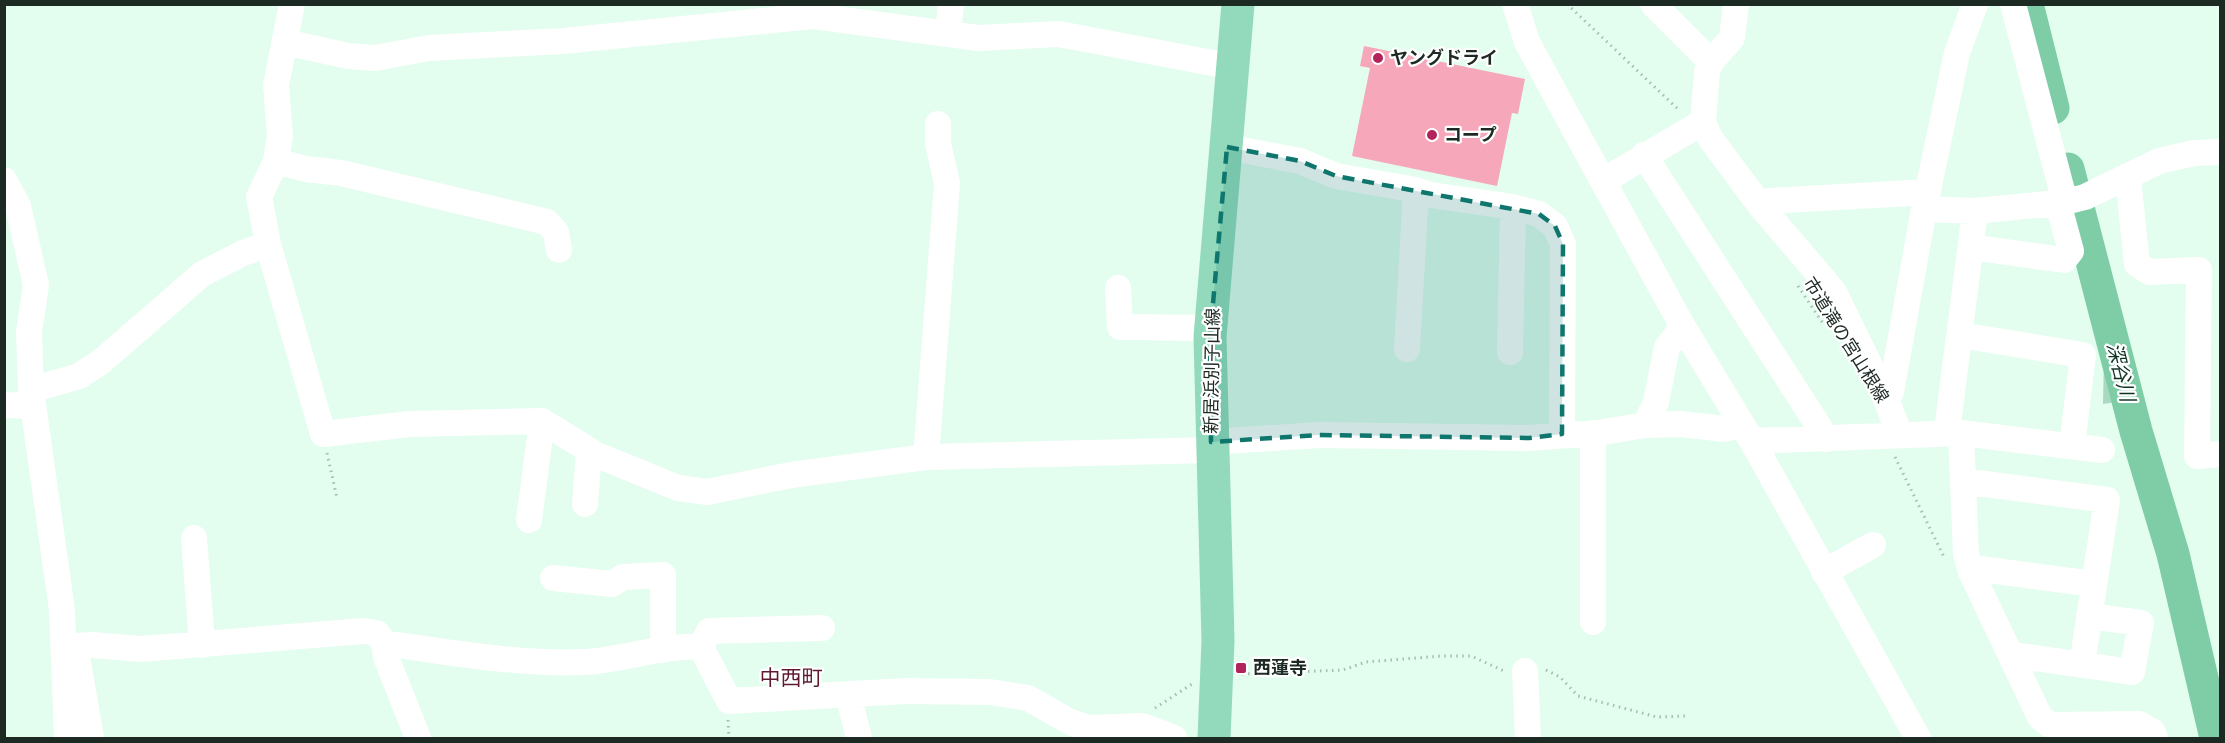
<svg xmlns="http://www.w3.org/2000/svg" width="2225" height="743" font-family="'DM Sans','Noto Sans JP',sans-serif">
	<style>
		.park { fill: url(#park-tufts) }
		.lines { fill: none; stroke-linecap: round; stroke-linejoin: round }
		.river { stroke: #7ecda7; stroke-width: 33 }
		.building { fill: #f6a7ba }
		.path { stroke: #a6bcb0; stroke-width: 3; stroke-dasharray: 1.5 4.5; stroke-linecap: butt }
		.minor { stroke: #fff; stroke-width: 26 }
		.major { stroke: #93dabc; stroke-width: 33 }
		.marked { fill: #0f766e; fill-opacity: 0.2; stroke: #0f766e; stroke-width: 4.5; stroke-dasharray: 12 8; stroke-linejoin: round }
		.poi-dot { fill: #b1235a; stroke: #fff; stroke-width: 2 }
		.labels { text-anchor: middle; stroke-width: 4.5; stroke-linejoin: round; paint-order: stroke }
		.poi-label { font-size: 18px; font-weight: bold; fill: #1d2923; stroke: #fff; text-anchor: start }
		.street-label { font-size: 18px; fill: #1d2923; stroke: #fff }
		.water-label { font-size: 20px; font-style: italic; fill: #0f3324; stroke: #fff }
		.quarter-label { font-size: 21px; fill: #5d1a30; stroke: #fff }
	</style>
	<defs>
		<pattern id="park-tufts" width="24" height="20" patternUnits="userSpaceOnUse" patternTransform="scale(1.5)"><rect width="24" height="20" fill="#a9d9c0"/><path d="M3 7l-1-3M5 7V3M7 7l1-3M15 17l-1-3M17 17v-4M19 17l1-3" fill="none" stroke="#91baa5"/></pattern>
	</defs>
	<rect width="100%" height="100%" fill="#e3fdef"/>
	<path class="park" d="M2104,358L2124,401L2103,404Z"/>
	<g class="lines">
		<path class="river" d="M2027,4L2053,108
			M2068,169L2136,431L2173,554L2216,738"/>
	</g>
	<path class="building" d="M1364,46L1525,79L1518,114L1512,113L1497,186L1352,156L1370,68L1360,66Z"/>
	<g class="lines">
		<path class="path" d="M1567,4L1680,111
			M1798,286L1824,325
			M327,453L337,498
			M1895,457L1944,557
			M1546,670L1560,677L1578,696L1657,717L1687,716
			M1242,674L1343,670L1366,662L1441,656H1471L1504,671
			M1155,708L1192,684
			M728,720L729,738"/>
		<path class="minor" d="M292,4L276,85L280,136L276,161L259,197L268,244L323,434L410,424L542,421L597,455L678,488L707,492L791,475L926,457L1211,450
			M1515,4L1527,42L1571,123L1683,327L1752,441L1918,738
			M1653,4L1711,62L1732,38L1736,4
			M2013,4L2065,202L2085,197L2159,161L2194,153L2220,152
			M948,33L951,4
			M285,42L348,56L375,58L429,48L563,41L813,16L978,38L1059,34L1234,67
			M1703,122L1710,138L1759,204L1834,292L1886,399L1900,435
			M1227,147L1300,161L1336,176L1411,189L1431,195L1513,207L1539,214L1555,226L1563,244L1562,434
			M1644,155L1827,439
			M276,161L306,169L341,173L547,222L556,232L559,250
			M2128,178L2137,264L2149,272L2199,270L2197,456L2220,454
			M4,180L18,206L36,285L29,332L31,390L62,610L67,738
			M1603,181L1703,122L1707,71L1711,62
			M1759,204L1768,201L1928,192
			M1924,209L1957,53L1975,4
			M1971,247L2064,260L2071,251L2058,203L2065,202
			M1118,288L1120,327L1211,328
			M1960,335L2083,355L2072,446
			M1407,349L1416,190
			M1510,352L1513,207
			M31,390L79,376L102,361L202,274L243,253L268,244
			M1886,399L1891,392L1924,209L1975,211L2058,203
			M4,405L33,406
			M1645,425L1656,402L1667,347L1683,327
			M1947,431L1975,211
			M1593,433V622
			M1752,441L1961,433
			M1211,442L1319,435L1529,438L1598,433L1645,425L1680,424L1725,429L1741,425
			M2102,450L1961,433L1966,554L1971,572L2040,717L2050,725L2139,724L2153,732L2155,738
			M926,457L947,183L938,144V124
			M1963,481L2107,500L2082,665
			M585,504L589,451
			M529,520L542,421
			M194,538L202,645
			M1824,572L1873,545
			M1971,572L1981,569L2094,584
			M553,578L612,584L623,577L663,575V650
			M384,643L386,657L418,738
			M65,647L92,645L141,649L363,631L377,633L384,643C447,652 520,665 584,662C623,661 662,644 701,647L729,701L906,691L990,692L1028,698L1070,722L1089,728L1142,726L1174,738
			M701,647L709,631L822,628
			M2012,659L2020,656L2132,672L2141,623L2089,616
			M78,662L91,738
			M1525,671L1528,738
			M848,694L859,738"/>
		<path class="major" d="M1214,738L1218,641L1210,337L1238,4"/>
	</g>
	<path class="marked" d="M1227,147L1300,161L1336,176L1539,214L1555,226L1563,244L1562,434L1529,438L1319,435L1211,442L1210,337Z"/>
	<g class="poi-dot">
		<circle cx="1378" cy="58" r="6"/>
		<circle cx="1432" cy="135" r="6"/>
		<rect x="1235" y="662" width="12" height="12" rx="3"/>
	</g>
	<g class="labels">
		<g class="poi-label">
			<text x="1390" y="64">ヤングドライ</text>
			<text x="1444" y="141">コープ</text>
			<text x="1253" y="674">西蓮寺</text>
		</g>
		<g class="street-label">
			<text transform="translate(1846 340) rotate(58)" y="6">市道滝の宮山根線</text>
			<text transform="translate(1212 371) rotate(-89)" y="6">新居浜別子山線</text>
		</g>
		<g class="water-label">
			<text transform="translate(2121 372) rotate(76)" y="7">深谷川</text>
		</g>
		<g class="quarter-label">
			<text x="791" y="685">中西町</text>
		</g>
	</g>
	<rect width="2225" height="743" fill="none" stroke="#1d2923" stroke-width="12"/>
</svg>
